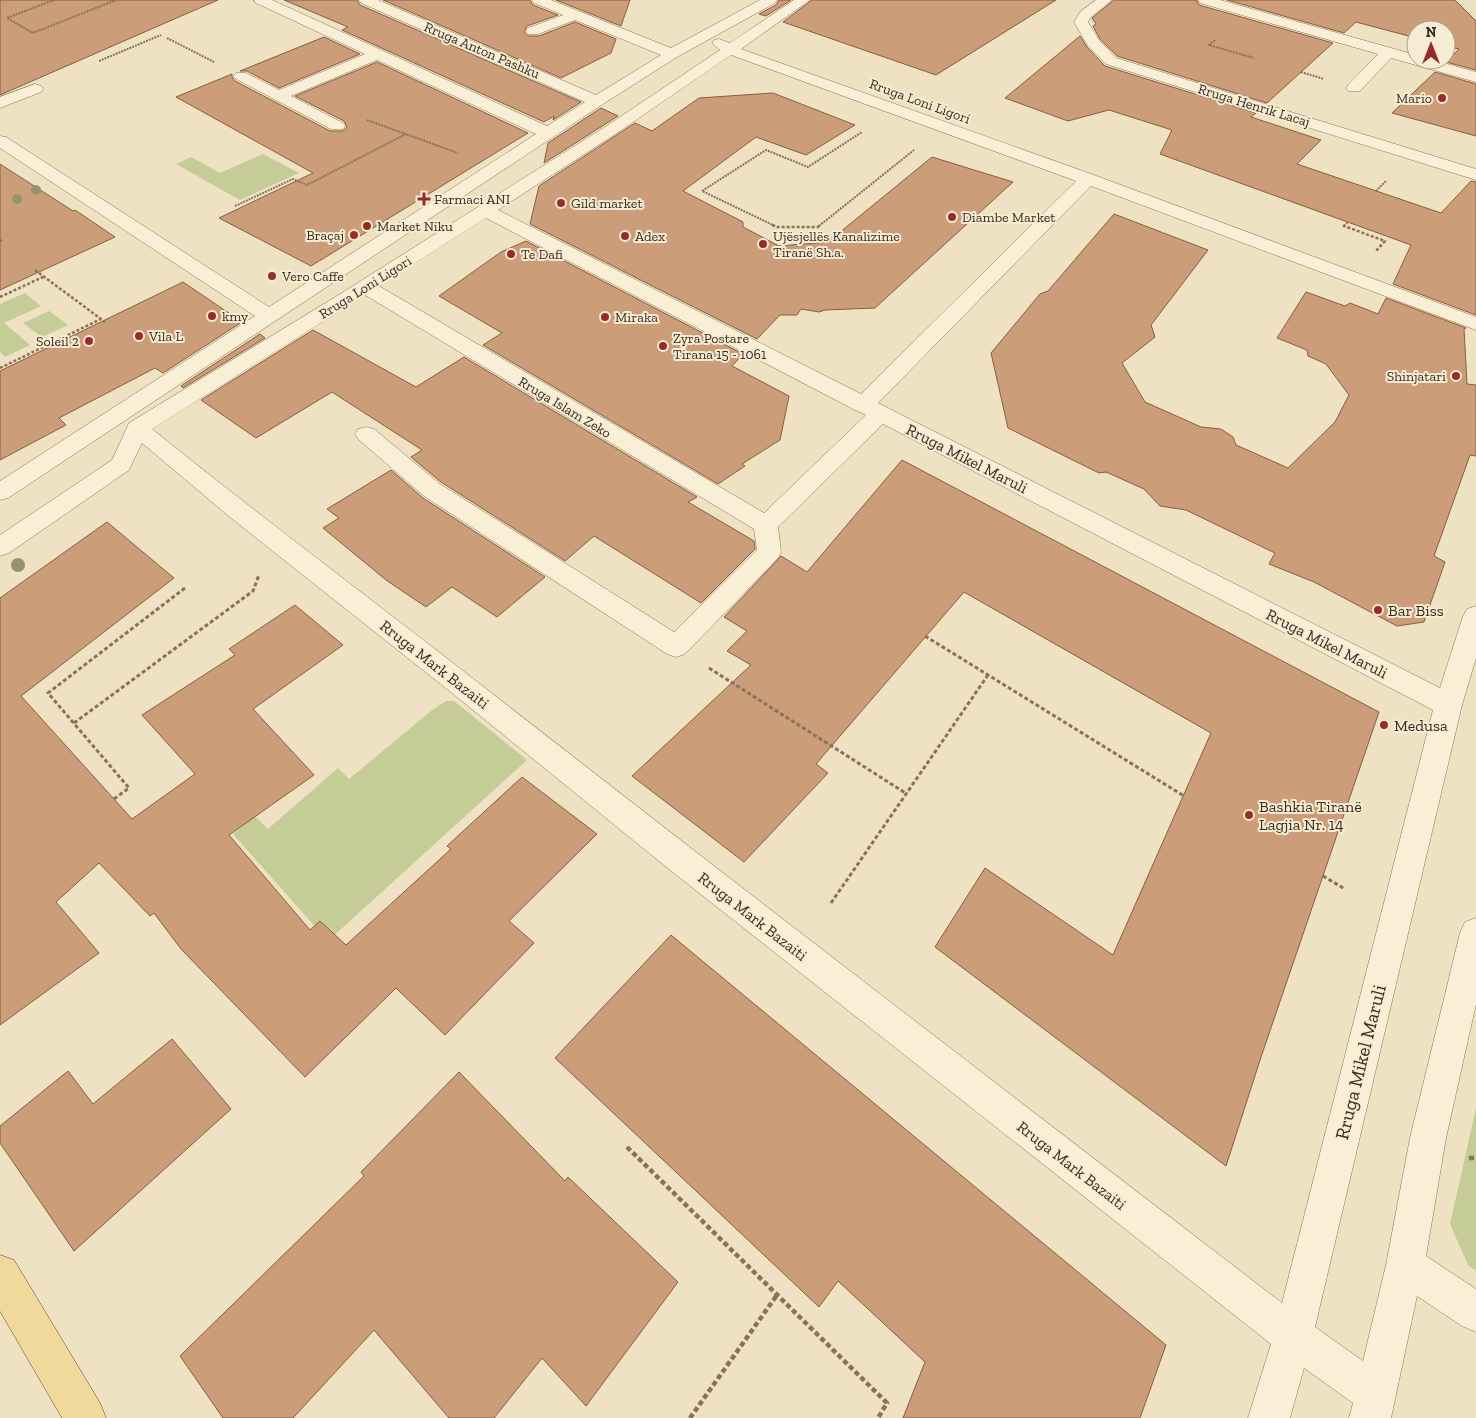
<svg xmlns="http://www.w3.org/2000/svg" width="1476" height="1418" font-family="'Zilla Slab',serif">
	<style>
		.green { fill: #c5cc97 }
		.building { fill: #cc9d79; stroke: #875d40 }
		.lines { fill: none; stroke-linecap: round; stroke-linejoin: round }
		.minor-casing { stroke: #88735a; stroke-width: 1 }
		.major-casing { stroke: #56412e; stroke-width: 1 }
		.path-far3 { stroke: #88735a; stroke-width: 2; stroke-dasharray: 2 1; stroke-linecap: butt }
		.path-far2 { stroke: #88735a; stroke-width: 2.5; stroke-dasharray: 3 2; stroke-linecap: butt }
		.path-far1 { stroke: #88735a; stroke-width: 3; stroke-dasharray: 4 2.5; stroke-linecap: butt }
		.path { stroke: #88735a; stroke-width: 4.5; stroke-dasharray: 5 3; stroke-linecap: butt }
		.minor { fill: #f9efd6; fill-rule: evenodd }
		.major { fill: #f1d89b; fill-rule: evenodd }
		.tree { fill: #93946c }
		.poi-dot { fill: #972b2a; stroke: #f5ecd3; stroke-width: 2 }
		.labels { text-anchor: middle; stroke-width: 4; stroke-linejoin: round; paint-order: stroke }
		.far-street-label { font-size: 14px; fill: #382b1e; stroke: #f5ecd3 }
		.far-poi-label { font-size: 14px; fill: #382b1e; stroke: #f5ecd3; text-anchor: start }
		.street-label { font-size: 16px; fill: #382b1e; stroke: #f5ecd3 }
		.poi-label { font-size: 16px; fill: #382b1e; stroke: #f5ecd3; text-anchor: start }
		.near-street-label { font-size: 19px; fill: #382b1e; stroke: #f5ecd3 }
	</style>
	<rect width="100%" height="100%" fill="#eee2c3"/>
	<path class="green" d="M263,154L299,173L240,200L176,164L191,157L220,173Z
		M25,293L41,306L4,323L30,345L5,357L0,352V304Z
		M49,311L68,325L42,337L23,323Z
		M446,701H454L527,760L328,941L233,834L254,815L268,829L338,768L349,779L431,711Z
		M1476,1108V1271L1468,1265L1450,1224Z"/>
	<path class="building" d="M0,0H218L0,95Z
		M284,0H357L360,5L581,102L553,120L554,116L544,122L342,30L348,27Z
		M383,0H530L533,5L558,15L527,26L524,32L528,36H539L575,22L616,39L611,53L561,78Z
		M556,0H630L621,26Z
		M779,0H791L766,16L759,14L776,5Z
		M812,0H1056L936,75L783,22Z
		M1114,0H1196L1199,5L1333,43L1267,103L1117,56L1100,39L1093,26L1096,24L1092,18Z
		M1227,0H1455L1476,21V70L1446,62L1459,49L1446,46V30H1416V38L1356,22L1344,33Z
		M1080,36L1087,47L1105,66L1256,113L1251,117L1321,140L1297,164L1441,213L1471,181L1476,182V315L1393,284L1411,245L1160,154L1172,130L1109,110L1068,121L1005,98Z
		M324,37L360,54L279,88L247,71H240Z
		M377,62L528,133L311,266L219,218L313,173L176,97L232,74V77L235,81L330,131H343L347,127L344,121L295,96Z
		M1435,72L1476,84V136L1392,113Z
		M773,93L855,125L806,155L756,137L683,191L743,222V227L779,246L828,242L932,157L1013,182L875,308L825,310L819,312L801,309L797,315H780L757,339L530,224L539,186L635,123L652,131L699,98Z
		M601,108L618,116L544,163L548,143Z
		M0,164L73,211L75,210L115,237L0,290Z
		M1114,214L1208,250L1151,325L1155,337L1122,363L1145,402L1201,427L1221,429L1233,437L1236,445L1288,468L1335,422L1349,395L1326,364L1308,356L1307,350L1277,338L1306,292L1345,306L1350,303L1378,314L1386,298L1466,328L1464,329L1467,384L1476,385V456L1470,455L1434,556L1445,562L1424,622L1397,626L1314,582L1269,564L1275,553L1186,510L1160,506L1144,489L1106,472L1099,473L1008,428L991,353L1040,294L1048,291Z
		M526,241L743,354L732,366L789,396L780,440L742,464L745,466L718,484L483,345L502,333L439,296L501,252Z
		M183,282L242,322L163,373L155,368L59,418L66,425L0,460V371Z
		M313,330L416,387L464,357L697,497L688,502L754,541L755,549L701,603L594,536L565,561L441,482L411,457L422,450L332,392L256,438L201,400Z
		M260,334L265,338L183,388L181,386Z
		M902,460L1379,712L1261,1057L1226,1166L935,947L985,868L1113,955L1211,733L964,592L816,764L828,773L744,862L632,776L751,665L727,651L747,631L724,617L781,556L807,572Z
		M391,470L423,498L545,577L497,617L452,587L426,607L386,580L323,528L339,518L327,509Z
		M107,522L174,578L21,696L132,819L195,774L142,715L235,655L229,649L295,605L343,645L253,709L314,775L229,835L310,930L320,921L346,945L451,849L447,846L522,777L597,834L509,921L534,943L445,1035L396,988L305,1077L181,949L154,913L150,916L99,863L56,902L99,953L0,1025V598Z
		M671,935L1166,1345L1140,1418H903L925,1362L838,1281L819,1307L555,1058Z
		M172,1039L231,1109L74,1251L0,1143V1126L68,1071L93,1104Z
		M459,1072L565,1181L568,1177L678,1282L586,1406L542,1358L494,1418H449L374,1330L293,1418H223L180,1356L364,1176L361,1172Z"/>
	<g class="lines">
		<g class="minor-casing">
			<path id="minor" d="M254,0H272L547,126L585,102L361,3L359,0H378L596,95L661,55L575,20L538,34H528L526,31L528,28L563,15L534,3L532,0H551L671,48L760,0H777L775,3L677,57L603,104L8,498L0,500V481L255,316L0,148V136L6,137L269,307L536,134L377,60L291,96L343,123L345,126L343,129H331L236,79L233,76L236,73H246L279,90L365,54L256,3Z
				M794,0H810L741,49L1094,175L1476,317V330L1091,186L878,403L1440,688L1463,616L1467,609L1476,606V658L1462,705L1315,1327L1363,1361L1386,1265L1410,1138L1460,933L1465,922L1476,918V1004L1446,1138L1426,1256L1476,1289V1332L1462,1326L1417,1296L1391,1418H1349L1353,1403L1304,1368L1290,1418H1248L1271,1344L665,866L457,697L231,518L142,443L129,470L9,553L0,556V535L112,460L129,423L337,296L608,125L720,50L712,43L714,40L719,39L730,43ZM731,55L1076,181L861,394L498,210L620,131ZM486,218L855,410L866,415L764,513L379,286ZM365,295L754,529L757,550L674,632L440,484L374,429L366,427L358,429L355,434L358,439L424,496L667,654L676,657L685,654L778,558L781,552L778,527L883,424L1433,710L1282,1303C1014,1097 746,892 480,684C371,599 260,516 152,429Z
				M1096,0H1112L1091,17L1088,22L1099,40L1116,58L1476,169V180L1106,64L1088,46L1074,22L1080,12Z
				M1198,0H1220L1416,55V60H1433L1476,72V82L1391,58L1360,91H1348L1346,88L1348,85L1378,54L1200,3Z
				M35,84L41,86L43,89L41,92L0,108V97Z"/>
		</g>
		<g class="major-casing">
			<path id="major" d="M0,1255L14,1260L100,1403L106,1418H62L0,1311Z"/>
		</g>
		<path class="path-far3" d="M54,0L7,18L33,33L116,0
			M167,38L214,62
			M1215,40L1209,45L1254,58
			M99,61L161,35
			M1301,72L1324,79
			M367,120L458,153
			M1376,191L1386,181
			M235,206L293,179L307,185L406,134
			M775,226L702,191L766,150L808,167L862,132
			M819,226L914,150
			M1344,226L1348,222"/>
		<path class="path-far2" d="M772,225L777,227H818L821,225
			M1345,225L1344,226L1385,241L1375,252
			M0,240L2,241
			M35,270L105,322
			M0,297L43,277
			M0,368L101,319"/>
		<path class="path-far1" d="M925,636L1184,796
			M709,668L907,794
			M74,723L253,591L259,575
			M114,799L129,788L48,693L185,588
			M1323,876L1345,889
			M831,903L988,675"/>
		<path class="path" d="M627,1147L887,1403L878,1418
			M1469,1158H1476
			M690,1418L777,1295"/>
		<use href="#minor" class="minor"/>
		<use href="#major" class="major"/>
	</g>
	<g class="tree">
		<circle cx="36" cy="190" r="5"/>
		<circle cx="17" cy="199" r="5"/>
		<circle cx="18" cy="565" r="7"/>
	</g>
	<g class="poi-dot">
		<circle cx="1442" cy="98" r="5"/>
		<path d="M421.5 191.5h5v5h5v5h-5v5h-5v-5h-5v-5h5z"/>
		<circle cx="561" cy="203" r="5"/>
		<circle cx="952" cy="217" r="5"/>
		<circle cx="367" cy="226" r="5"/>
		<circle cx="354" cy="235" r="5"/>
		<circle cx="625" cy="236" r="5"/>
		<circle cx="763" cy="244" r="5"/>
		<circle cx="511" cy="254" r="5"/>
		<circle cx="272" cy="276" r="5"/>
		<circle cx="212" cy="316" r="5"/>
		<circle cx="605" cy="317" r="5"/>
		<circle cx="139" cy="336" r="5"/>
		<circle cx="89" cy="341" r="5"/>
		<circle cx="663" cy="346" r="5"/>
		<circle cx="1456" cy="376" r="5"/>
		<circle cx="1378" cy="610" r="5"/>
		<circle cx="1384" cy="725" r="5"/>
		<circle cx="1249" cy="815" r="5"/>
	</g>
	<g class="labels">
		<g class="far-street-label">
			<text transform="translate(482 50) rotate(23)" y="5">Rruga Anton Pashku</text>
			<text transform="translate(920 101) rotate(20)" y="5">Rruga Loni Ligori</text>
			<text transform="translate(1254 105) rotate(17)" y="5">Rruga Henrik Lacaj</text>
			<text transform="translate(365 287) rotate(-32)" y="5">Rruga Loni Ligori</text>
			<text transform="translate(565 407) rotate(31)" y="5">Rruga Islam Zeko</text>
		</g>
		<g class="far-poi-label">
			<text x="1432" y="103" text-anchor="end">Mario</text>
			<text x="434" y="204">Farmaci ANI</text>
			<text x="571" y="208">Gild market</text>
			<text x="962" y="222">Diambe Market</text>
			<text x="377" y="231">Market Niku</text>
			<text x="344" y="240" text-anchor="end">Braçaj</text>
			<text x="635" y="241">Adex</text>
			<text x="773" y="241">Ujësjellës Kanalizime<tspan x="773" dy="16">Tiranë Sh.a.</tspan></text>
			<text x="521" y="259">Te Dafi</text>
			<text x="282" y="281">Vero Caffe</text>
			<text x="222" y="321">kmy</text>
			<text x="615" y="322">Miraka</text>
			<text x="149" y="341">Vila L</text>
			<text x="673" y="343">Zyra Postare<tspan x="673" dy="16">Tirana 15 - 1061</tspan></text>
			<text x="79" y="346" text-anchor="end">Soleil 2</text>
			<text x="1446" y="381" text-anchor="end">Shinjatari</text>
		</g>
		<g class="street-label">
			<text transform="translate(967 458) rotate(27)" y="6">Rruga Mikel Maruli</text>
			<text transform="translate(1327 643) rotate(27)" y="6">Rruga Mikel Maruli</text>
			<text transform="translate(435 664) rotate(38)" y="6">Rruga Mark Bazaiti</text>
			<text transform="translate(753 916) rotate(38)" y="6">Rruga Mark Bazaiti</text>
			<text transform="translate(1072 1165) rotate(38)" y="6">Rruga Mark Bazaiti</text>
		</g>
		<g class="poi-label">
			<text x="1388" y="616">Bar Biss</text>
			<text x="1394" y="731">Medusa</text>
			<text x="1259" y="812">Bashkia Tiranë<tspan x="1259" dy="18">Lagjia Nr. 14</tspan></text>
		</g>
		<g class="near-street-label">
			<text transform="translate(1360 1062) rotate(-76)" y="7">Rruga Mikel Maruli</text>
		</g>
	</g>
	<g transform="translate(1431 45)"><circle r="24" fill="#f5ecd3" stroke="#a99f8b"/>
	<path d="M0-4L9 19L0 12L-9 19Z" fill="#972b2a"/>
	<text y="-8" font-size="14" font-weight="bold" text-anchor="middle" fill="#382b1e">N</text>
	</g>
</svg>
